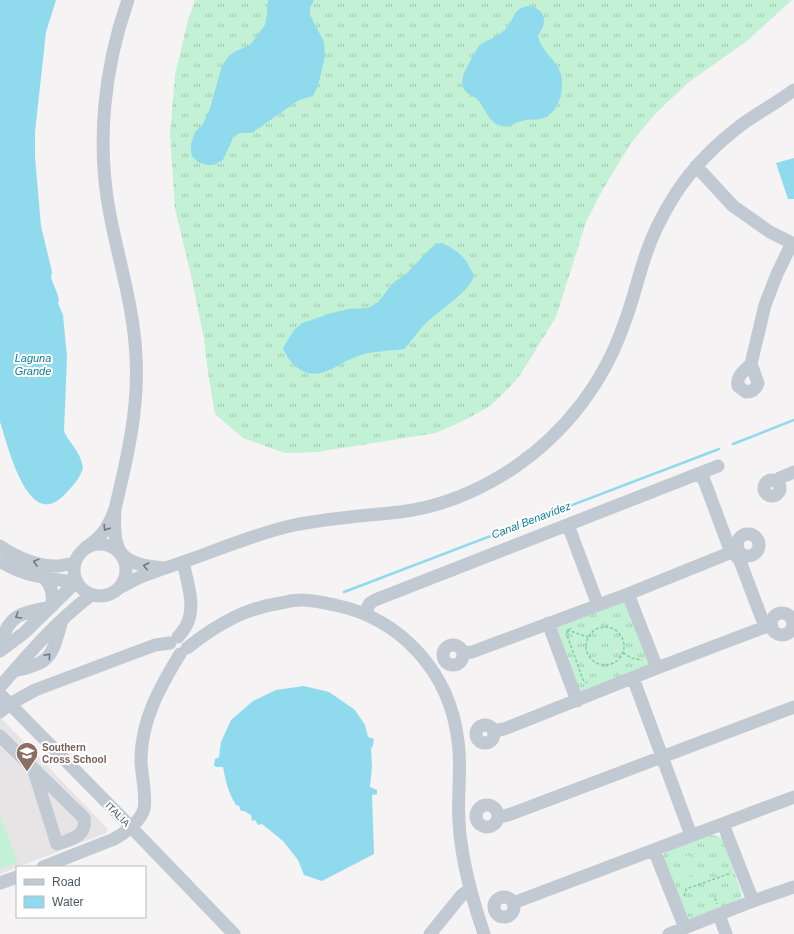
<svg xmlns="http://www.w3.org/2000/svg" width="794" height="934" font-family="Helvetica,sans-serif">
	<style>
		.education { fill: #e6e4e5 }
		.grass { fill: url(#grass-tufts) }
		.pitch { fill: #c3f1d5 }
		.water { fill: #90daee }
		.lines { fill: none; stroke-linecap: round; stroke-linejoin: round }
		.stream { stroke: #90daee; stroke-width: 2.5 }
		.path { stroke: #7ad0a6; stroke-width: 1.5; stroke-dasharray: 3 2; stroke-linecap: butt }
		.minor { stroke: #c1cad2; stroke-width: 13 }
		.oneway { stroke: #6e7983 }
		.labels { text-anchor: middle; stroke-width: 4; stroke-linejoin: round; paint-order: stroke }
		.education-label { font-size: 10px; font-weight: bold; fill: #785e54; stroke: #fff; text-anchor: start }
		.street-label { font-size: 10px; fill: #4a5661; stroke: #fff }
		.water-label { font-size: 11px; font-style: italic; fill: #0c7c9b; stroke: #fff }
	</style>
	<defs>
		<pattern id="grass-tufts" width="24" height="20" patternUnits="userSpaceOnUse"><rect width="24" height="20" fill="#c3f1d5"/><path d="M3 7l-1-3M5 7V3M7 7l1-3M15 17l-1-3M17 17v-4M19 17l1-3" fill="none" stroke="#a0c6b0"/></pattern>
	</defs>
	<rect width="100%" height="100%" fill="#f5f3f3"/>
	<path class="education" d="M0,717L108,829L106,833L0,874Z"/>
	<path class="grass" d="M195,0H792L747,41L689,82L656,113L631,143L603,189L586,222L556,317L520,375L507,390L490,406L465,420L436,433L317,452L285,453L243,438L215,414L208,372L204,339L191,275L175,209L170,134L175,75L188,20Z
		M628,594L657,668L577,701L548,623Z
		M711,835L718,836L723,839L742,895L740,900L694,920L685,919L663,856L666,851Z"/>
	<path class="pitch" d="M0,816L18,862L0,869Z
		M689,855L696,874L685,878L678,859Z"/>
	<path class="water" d="M0,0H56L46,32L35,132V157L41,226L52,272L51,278L57,293L59,299L58,303L63,315L67,357L64,431C67,439 72,443 76,450C80,456 82,462 83,468C80,479 70,489 62,497C27,530 7,442 0,422Z
		M268,0H314L310,8V15L324,42L325,56L318,86L313,96L299,100L252,133H240L234,136L223,160L214,165H208L198,162L192,156L191,151V144L195,132L203,124L210,108L222,66L228,57L234,52L250,45L265,25L267,14Z
		M527,6C539,6 547,15 543,27C542,30 539,33 538,36C541,53 561,62 562,80C563,96 557,115 540,119C534,120 528,119 522,121C513,123 506,130 496,124C488,119 484,107 478,100C474,95 467,95 464,89C462,86 462,81 463,77C463,73 477,48 480,45C485,41 492,39 498,35C502,32 507,29 509,24C516,14 514,10 527,6Z
		M794,158V199H788L776,163Z
		M442,243C453,248 462,254 468,264C470,269 474,273 473,278C470,291 436,313 426,323C418,331 412,341 404,349C389,351 372,351 358,356C346,360 336,368 324,372C305,379 289,364 283,348L294,330L302,323L332,313L348,309L368,308L378,302L394,282L405,275L430,249L436,244Z
		M304,686L329,692L355,710L365,725L368,737L374,739L373,745L371,749L372,767L370,787L377,790V794L372,795L374,854L322,881L304,875L298,860L283,841L262,824L258,825L255,820L252,821L251,815L244,811H241L239,806L236,805C228,792 226,782 223,767H217L214,766L215,759L219,757L221,742L231,720L253,701L276,690Z"/>
	<g class="lines">
		<path class="stream" d="M733,444L794,420
			M344,592L719,449"/>
		<path class="path" d="M586 646a19 19 0 1 1 38 0a19 19 0 1 1-38 0Z
			M571,628L567,631V635L583,680L587,683
			M567,630L588,637
			M623,653L632,658L642,660
			M684,896L686,889L731,873
			M715,898L717,904"/>
		<path class="minor" d="M696,166L733,206L770,232L794,244
			M751,364L765,305L777,274L792,243
			M751,364L758,383C756,389 752,392 746,392L738,386C736,376 745,370 751,364Z
			M698,474L704,480L729,547L740,561L765,627
			M764 488a8 8 0 1 1 16 0a8 8 0 1 1-16 0Z
			M776,482L780,478L794,472
			M115,509C127,459 139,409 136,357C134,308 119,262 110,215C96,143 104,68 128,0
			M568,525L598,605
			M737 545a11 11 0 1 1 22 0a11 11 0 1 1-22 0Z
			M74 570a26 26 0 1 1 52 0a26 26 0 1 1-52 0Z
			M0,546C16,557 39,567 59,566C64,565 69,564 74,563
			M85,548C102,537 108,528 115,509C112,553 120,565 165,568L138,578L121,587
			M0,561C23,576 49,579 76,582L24,633L0,651
			M165,568C207,555 247,536 290,526C327,518 364,516 400,512C441,507 481,490 515,467C566,432 604,382 624,324C633,301 638,277 646,254C653,233 664,212 676,193C694,166 718,142 744,123C761,111 778,102 794,90
			M628,594L657,668
			M365,613L370,603L375,600L718,466
			M771 624a11 11 0 1 1 22 0a11 11 0 1 1-22 0Z
			M548,623L577,701
			M178,637C181,633 185,629 187,624C196,605 187,582 183,562
			M0,644C10,613 22,613 51,607C54,596 52,587 45,579
			M443 655a10 10 0 1 1 20 0a10 10 0 1 1-20 0Z
			M187,648C216,625 245,608 281,603C288,601 295,600 302,600C313,600 324,603 335,605C402,619 450,673 458,741C462,768 457,795 459,822C461,860 472,898 484,934
			M463,653L472,652L628,594L732,552L738,548
			M14,671C52,663 52,656 62,620
			M633,678L691,835
			M0,687C28,654 56,622 91,595
			M0,694L130,826L234,934
			M0,712L10,704L35,690L155,645L170,643
			M476 734a9 9 0 1 1 18 0a9 9 0 1 1-18 0Z
			M493,731L504,729L657,668L765,627H772
			M0,736L84,818C87,837 71,839 57,844L33,768
			M476 816a11 11 0 1 1 22 0a11 11 0 1 1-22 0Z
			M498,816H504L511,814L794,707
			M723,824L753,901
			M654,850L685,928
			M43,867L114,839C125,833 140,822 144,809C147,798 141,773 141,760C141,720 160,687 180,654
			M0,883L17,877
			M494 907a10 10 0 1 1 20 0a10 10 0 1 1-20 0Z
			M513,903L794,797
			M719,915L726,934
			M430,934L461,896L470,889
			M669,934L753,901L794,887"/>
	</g>
	<defs><path id="oneway-chevron" d="M-2-3.5L2.5 0L-2 3.5" fill="none" stroke-width="1.6" stroke-linecap="round" stroke-linejoin="round"/></defs>
	<g class="oneway">
		<use href="#oneway-chevron" transform="translate(106 528) rotate(122)"/>
		<use href="#oneway-chevron" transform="translate(36 562) rotate(-165)"/>
		<use href="#oneway-chevron" transform="translate(146 566) rotate(-168)"/>
		<use href="#oneway-chevron" transform="translate(18 616) rotate(149)"/>
		<use href="#oneway-chevron" transform="translate(48 656) rotate(-49)"/>
	</g>
	<defs>
		<g id="school-pin" transform="scale(1.15)"><path d="M0 17L-7.5 6A9.5 9.5 0 1 1 7.5 6Z" fill="#8d6e63" stroke="#fff"/><path d="M0-5L7-2L0 1L-7-2ZM-4 1L0 2.5L4 1V4Q0 6-4 4Z" fill="#fff"/></g>
	</defs>
	<g fill-rule="evenodd">
		<use href="#school-pin" x="27" y="753"/>
	</g>
	<g class="labels">
		<g class="education-label">
			<text x="42" y="751">Southern<tspan x="42" dy="12">Cross School</tspan></text>
		</g>
		<g class="street-label">
			<text transform="translate(118 814) rotate(45)" y="4">ITALIA</text>
		</g>
		<g class="water-label">
			<text x="33" y="362">Laguna<tspan x="33" dy="13">Grande</tspan></text>
			<text transform="translate(531 520) rotate(-21)" y="4">Canal Benavídez</text>
		</g>
	</g>
	<rect x="16" y="866" width="130" height="52" fill="#ffffff" stroke="#b7bbc0"/>
	<rect x="24" y="879" width="20" height="6" fill="#c1cad2" stroke="#b7bbc0"/>
	<text x="52" y="886" font-size="12" fill="#4a5661">Road</text>
	<rect x="24" y="896" width="20" height="12" fill="#90daee" stroke="#b7bbc0"/>
	<text x="52" y="906" font-size="12" fill="#4a5661">Water</text>
</svg>
